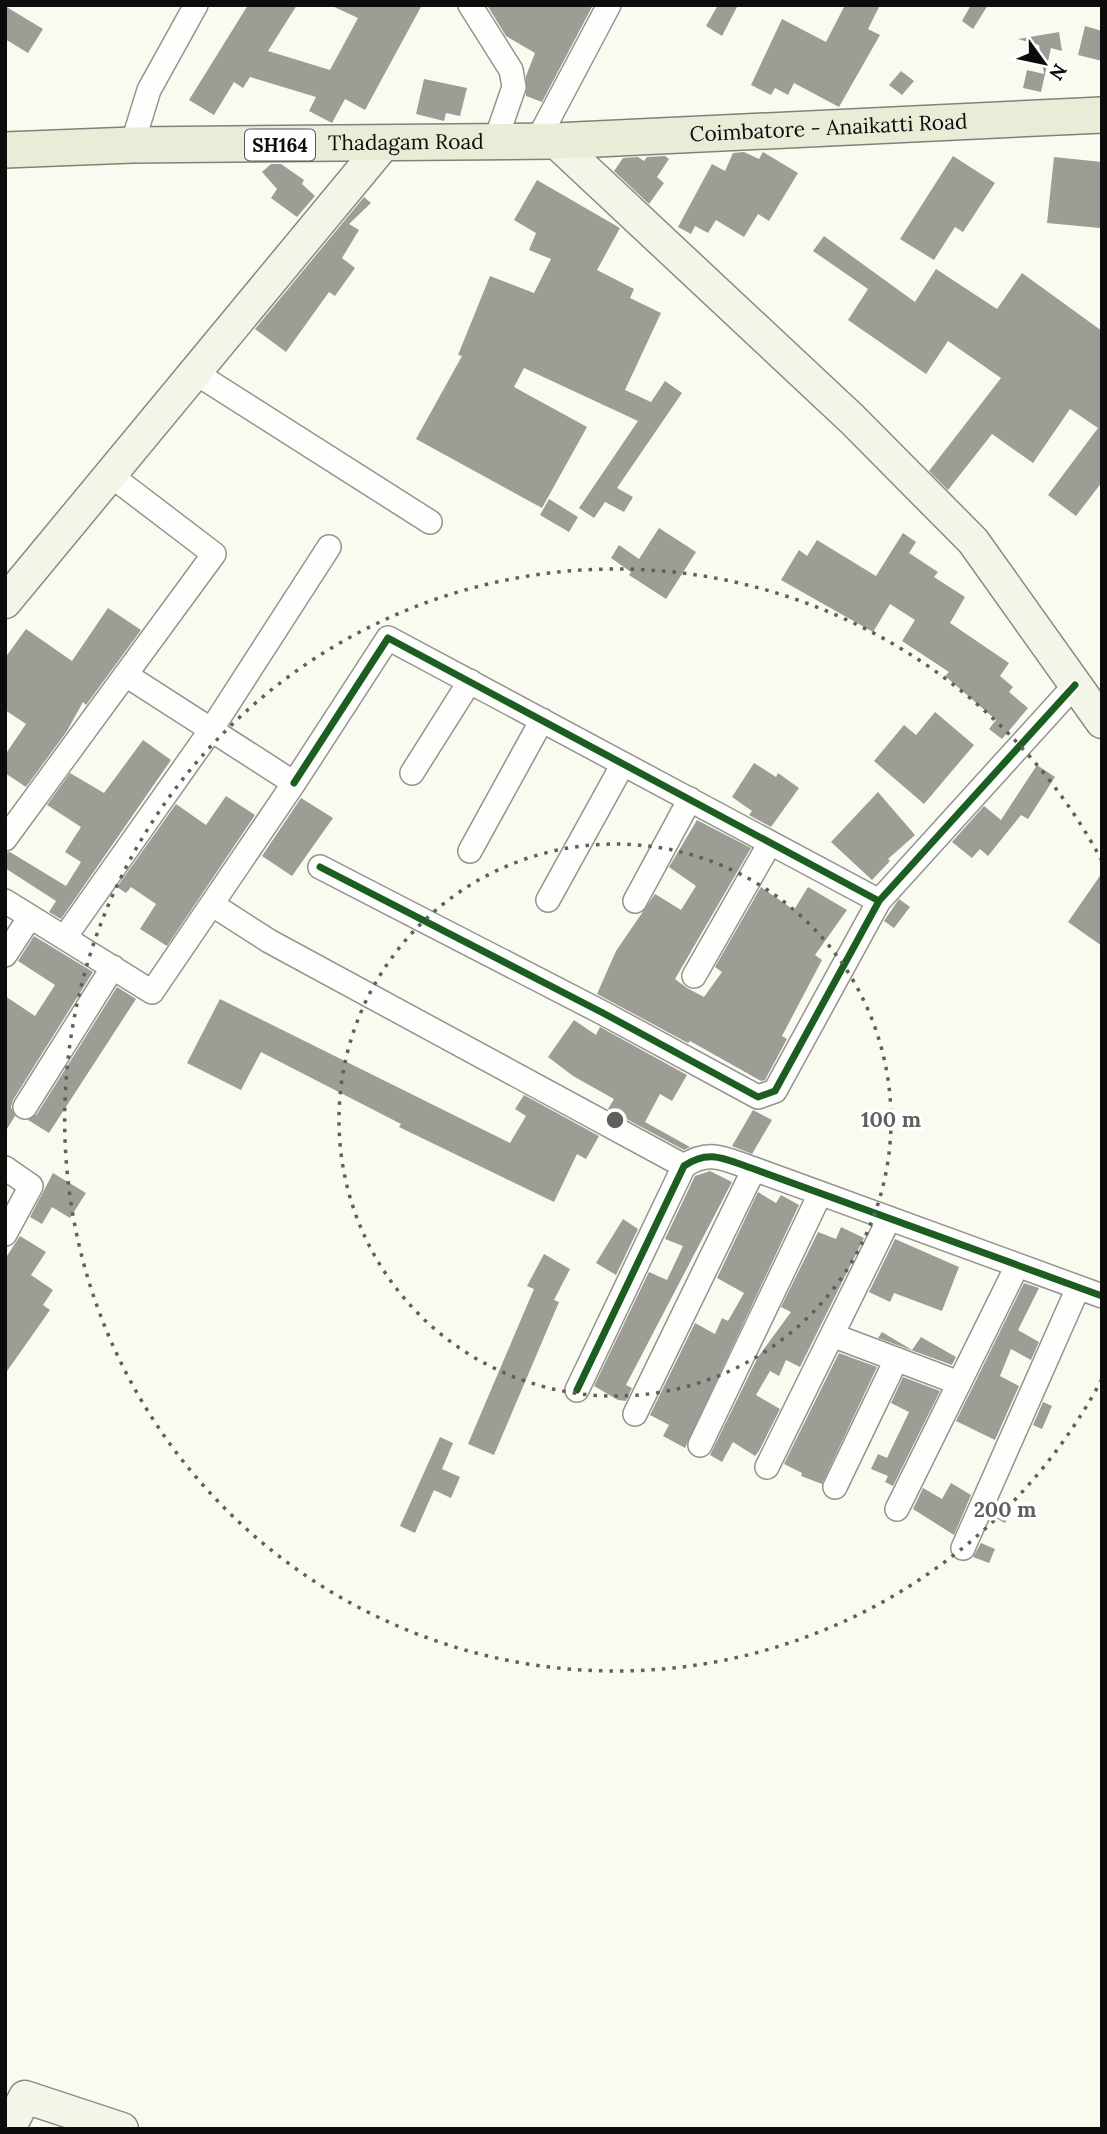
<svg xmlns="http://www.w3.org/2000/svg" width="1107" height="2134" font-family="Lora,serif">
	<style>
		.building { fill: #9d9d96 }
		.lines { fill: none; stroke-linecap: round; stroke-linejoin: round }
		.street-casing { stroke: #93948f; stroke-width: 26 }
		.secondary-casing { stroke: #8a8a85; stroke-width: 35 }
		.primary-casing { stroke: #80817c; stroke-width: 38 }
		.street { stroke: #fefefd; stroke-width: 23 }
		.secondary { stroke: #f3f5e8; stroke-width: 32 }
		.primary { stroke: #ebecd7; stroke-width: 35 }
		.cycleway-casing { stroke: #fff; stroke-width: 11 }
		.cycleway { stroke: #1b5e20; stroke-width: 7 }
		.ring { fill: none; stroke: #5f605c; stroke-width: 3.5; stroke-dasharray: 3.5 7 }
		.labels { text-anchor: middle; stroke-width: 7; stroke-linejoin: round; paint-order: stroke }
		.shield { fill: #fff; stroke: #555; stroke-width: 2 }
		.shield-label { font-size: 19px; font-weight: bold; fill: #0c0c0c }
		.street-label { font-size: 21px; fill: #0c0c0c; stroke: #fff }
		.centre { fill: #5f605c; stroke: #fff; stroke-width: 3.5 }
		.ring-label { font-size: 21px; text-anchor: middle; font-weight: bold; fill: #5f605c; stroke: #fff; stroke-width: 7; stroke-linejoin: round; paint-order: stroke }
	</style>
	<rect width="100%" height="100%" fill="#fafbf0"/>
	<path class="building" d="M248,5H297L268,51L330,70L358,18L330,5H422L365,110L345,99L332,123L309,111L316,97L250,77L243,88L234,82L214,115L189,100Z
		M487,5H593L542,102L526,96V76L535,53L506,36Z
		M718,5H738L722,36L706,26Z
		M845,5H880L868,29L880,35L839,107L794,83L788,95L775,88L771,95L751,85L782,19L826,42Z
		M971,5H988L973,29L962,21Z
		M5,6L43,29L28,53L5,39Z
		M1085,26L1102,31V61L1078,55Z
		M1059,32L1062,51L1051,48L1041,92L1023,88L1027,70L1044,74L1039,45L1018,39Z
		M901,71L914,81L902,95L889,85Z
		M424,79L467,88L460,116L446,113L444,121L416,114Z
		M744,152L759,159L763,152L798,173L769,221L758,214L744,237L716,220L708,233L695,226L691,234L678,227L712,164L725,171L733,153Z
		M665,156L669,159L657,177L664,183L649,204L614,171L623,158L638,157L644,161L647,157Z
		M953,156L995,183L963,232L955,227L934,260L900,239Z
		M1054,157L1102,162L1100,228L1047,223Z
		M271,164H281L304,180L302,184L315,196L297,217L271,198L277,189L262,172Z
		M537,180L620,228L597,270L634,289L630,298L661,313L625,390L651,402L665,381L682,393L617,488L633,497L624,512L605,502L594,518L579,508L638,421L524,368L514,387L587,427L542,508L416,439L462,356L458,355L490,276L534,293L551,259L529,250L536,233L514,220Z
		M364,197L371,203L349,224L359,230L342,258L355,268L335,296L329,292L286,352L255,329Z
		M824,236L915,302L936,269L997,309L1022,273L1102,331V482L1076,516L1048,495L1098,428L1070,409L1033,463L992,434L948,490L929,471L1001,378L948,341L926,374L848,320L868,289L813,251Z
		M549,499L578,517L569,532L540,515Z
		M659,528L696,552L666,599L629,575L631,572L611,558L619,545L639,559Z
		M903,533L916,542L909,553L938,572L934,577L965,597L950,623L1009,663L1000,676L1013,687L1009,692L1028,708L1002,739L989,729L996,720L945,676L949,672L902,641L915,620L890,604L873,632L781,580L799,550L807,556L817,540L876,576Z
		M108,608L141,630L86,705L83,702L67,731L26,787L5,773V755L26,724L5,710V658L26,629L72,661Z
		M935,712L974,745L924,804L874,761L904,725L916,735Z
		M143,740L171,760L61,919L49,912L56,901L5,868V853L10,852L66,886L81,862L65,852L81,827L47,805L70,773L104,793Z
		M754,763L776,777L778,773L799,788L771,827L749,815L752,811L732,797Z
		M1037,765L1055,777L1028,819L1021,815L988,856L980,849L972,858L952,842L984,806L1001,820Z
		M878,792L915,835L888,859L890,861L872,880L831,842Z
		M226,796L255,815L167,946L140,929L156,904L131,887L126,893L117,887L176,804L206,825Z
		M301,798L333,818L292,876L262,856Z
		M697,820L751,848L675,979L687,988L704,997L722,972L715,967L761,887L794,910L808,887L847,910L815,955L822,960L782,1036L787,1039L765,1080L761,1081L690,1041L688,1043L597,994L616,951L655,894L681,910L696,886L669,867Z
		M1102,873V946L1068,922Z
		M899,899L910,907L894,928L884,921Z
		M34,936L93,972L13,1100L11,1107L15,1116L5,1132V996L35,1016L55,985L18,961Z
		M117,987L136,999L49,1133L28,1120L37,1114Z
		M220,999L510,1143L526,1116L515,1109L524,1095L599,1136L586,1159L577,1154L554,1202L399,1127L401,1124L261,1052L241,1090L187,1063Z
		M574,1020L596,1035L600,1027L687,1075L672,1101L660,1094L645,1122L690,1147L684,1150L608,1109L614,1099L573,1076L548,1057Z
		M753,1110L772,1120L752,1154L732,1146Z
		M710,1171L732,1182L626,1385L632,1388L626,1401L618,1400L594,1386L649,1272L667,1280L683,1246L665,1239L695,1176Z
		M53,1173L86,1193L70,1218L52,1207L42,1224L30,1217Z
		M758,1192L776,1203L781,1195L799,1205L685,1448L663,1436L669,1425L650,1415L695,1323L715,1334L722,1318L728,1321L744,1293L717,1278Z
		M623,1219L638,1229L616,1275L596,1263Z
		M841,1227L864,1238L800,1367L786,1360L779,1376L770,1371L756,1395L780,1409L759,1451L755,1456L733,1442L722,1462L710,1455L758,1357L791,1312L781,1307L818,1232L836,1239Z
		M20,1236L46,1252L31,1275L53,1290L43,1305L50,1310L5,1374V1259Z
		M895,1239L959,1267L942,1311L894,1293L890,1302L869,1292Z
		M544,1254L570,1269L554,1300L559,1302L494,1455L468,1444L534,1289L527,1286Z
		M1024,1283L1039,1288L1018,1330L1039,1342L1031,1360L1011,1349L1000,1376L1019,1386L995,1440L956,1421Z
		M882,1332L912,1350L921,1337L956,1357L952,1365L878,1338Z
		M839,1353L877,1367L822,1484L801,1476L802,1473L784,1464Z
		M903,1377L940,1391L893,1486L885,1482L888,1476L871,1469L878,1454L887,1458L909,1412L891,1403Z
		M1043,1402L1052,1406L1042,1429L1033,1425Z
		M440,1437L453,1443L442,1469L460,1477L451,1498L434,1490L415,1533L400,1526Z
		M951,1483L971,1495L954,1535L913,1509L923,1488L942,1499Z
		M998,1502L1012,1509L1005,1523L992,1516Z
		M981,1543L995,1549L989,1563L973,1557Z"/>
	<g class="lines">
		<g class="street-casing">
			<path id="street" d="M470,5L511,70L514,87L496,139
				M537,141L609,5
				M132,145L149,90L196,5
				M194,372L430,522
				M412,773L470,681
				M294,783L388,638L879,901L1075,685
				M5,839L214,554L109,474
				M470,851L542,720
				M320,867L603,1013L758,1097L775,1091L879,901
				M548,900L623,764
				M5,901L152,992L294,783L126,675
				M635,901L690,799
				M213,905L269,941L684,1166
				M65,937L211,730L329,547
				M5,955L30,917
				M694,976L770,843
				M25,1107L113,967
				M5,1168L31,1186L5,1234
				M832,1335L959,1383
				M577,1390L684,1166C710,1148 726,1160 754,1169L1102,1296
				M635,1414L754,1169
				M700,1445L820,1194
				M767,1467L889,1219
				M835,1487L896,1360
				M897,1509L1017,1266
				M963,1548L1078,1288"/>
		</g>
		<g class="secondary-casing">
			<path id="secondary" d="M555,141L852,419L973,541L1102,722
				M5,602L383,145
				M9,2129L25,2097L122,2129"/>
		</g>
		<g class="primary-casing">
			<g id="primary">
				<path id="s1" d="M5,150L132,145L555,141L1102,115"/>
			</g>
		</g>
		<use href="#street" class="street"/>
		<use href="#secondary" class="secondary"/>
		<use href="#primary" class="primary"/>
		<g class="cycleway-casing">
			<path id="cycleway" d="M294,783L388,638L879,901L1075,685
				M320,867L603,1013L758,1097L775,1091L879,901
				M577,1390L684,1166C710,1148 726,1160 754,1169L1102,1296"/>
		</g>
		<use href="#cycleway" class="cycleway"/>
	</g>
	<g class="ring">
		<circle cx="615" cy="1120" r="276"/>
		<path d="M1102 1379A551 551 0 1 1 1102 861"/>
	</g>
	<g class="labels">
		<rect class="shield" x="245" y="129.5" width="70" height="31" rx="5"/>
		<g class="shield-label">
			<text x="280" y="152">SH164</text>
		</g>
		<g class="street-label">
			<text dy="7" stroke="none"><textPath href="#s1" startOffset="824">Coimbatore - Anaikatti Road</textPath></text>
			<text dy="7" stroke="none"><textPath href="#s1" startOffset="401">Thadagam Road</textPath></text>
		</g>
	</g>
	<circle cx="615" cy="1120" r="10" class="centre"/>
	<g class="ring-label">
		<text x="891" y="1127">100 m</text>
		<text x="1005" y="1517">200 m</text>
	</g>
	<rect width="1107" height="2134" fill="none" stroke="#0c0c0c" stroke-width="14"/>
	<g transform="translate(1044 63) rotate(123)" stroke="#ffffff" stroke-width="5" paint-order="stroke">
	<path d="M0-5L12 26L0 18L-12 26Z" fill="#0c0c0c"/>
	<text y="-10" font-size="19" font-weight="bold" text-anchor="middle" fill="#0c0c0c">N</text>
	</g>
</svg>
